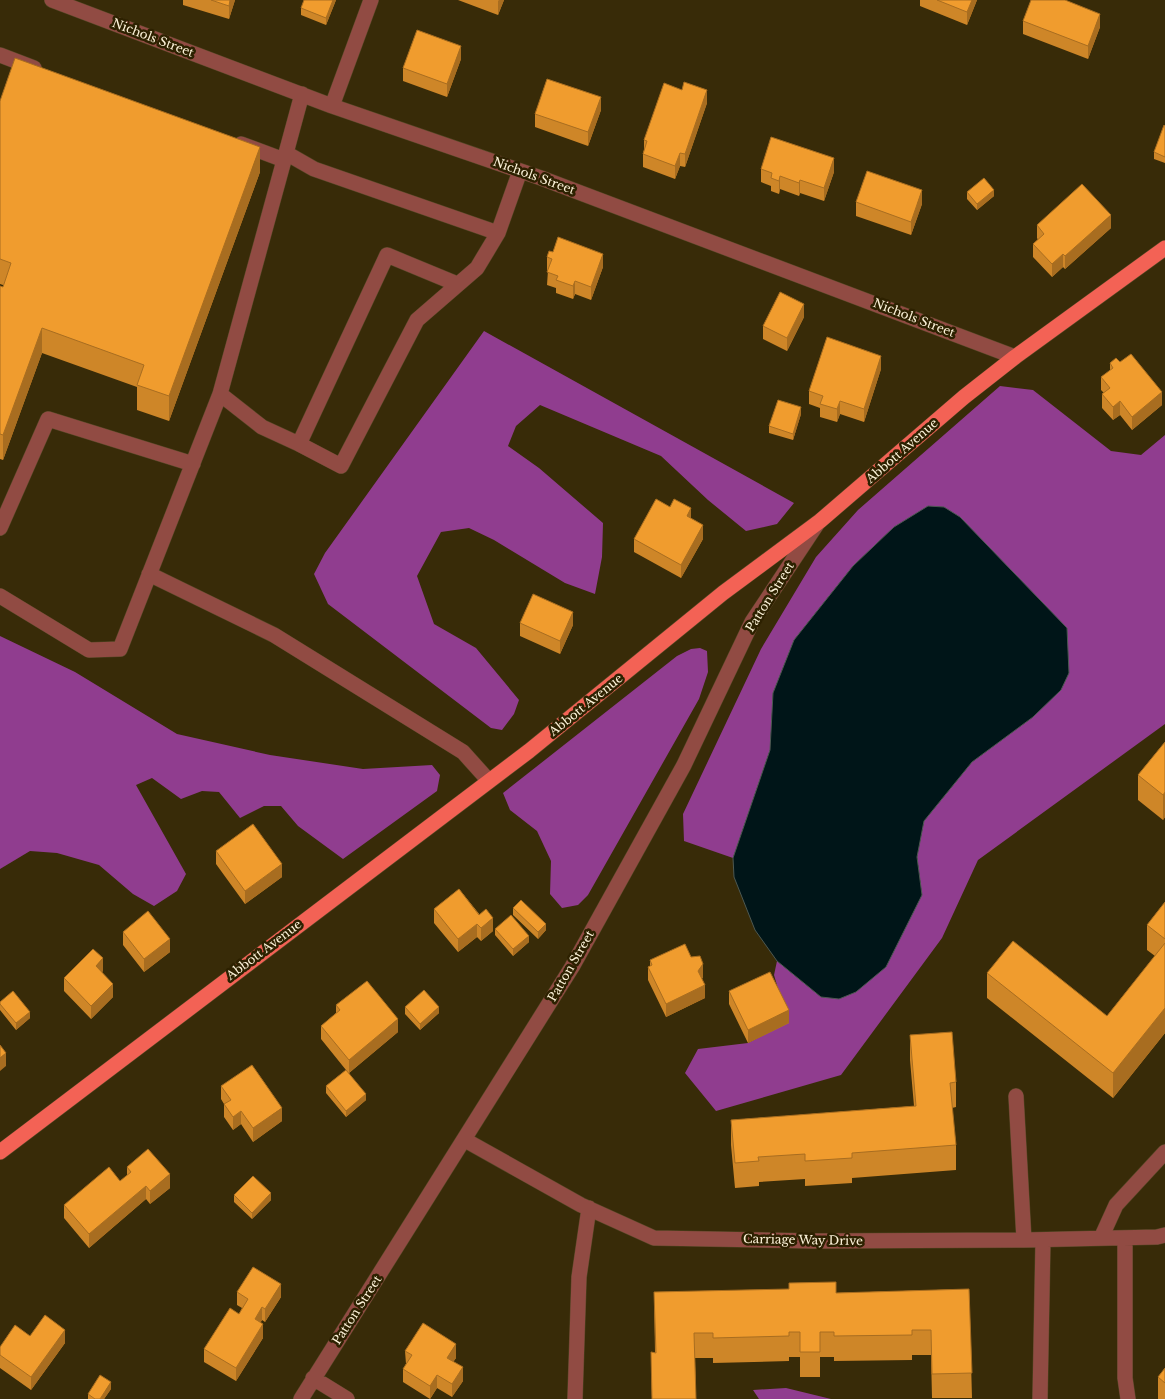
<svg xmlns="http://www.w3.org/2000/svg" width="1165" height="1399" font-family="'Libre Baskerville',serif">
	<style>
		.forest { fill: #903d8f }
		.water { fill: #001518; stroke: #4c5852 }
		.lines { fill: none; stroke-linecap: round; stroke-linejoin: round }
		.minor-casing { stroke: #544725; stroke-width: 16 }
		.major-casing { stroke: #544725; stroke-width: 16 }
		.minor { stroke: #914b43; stroke-width: 15 }
		.major { stroke: #f36255; stroke-width: 15 }
		.wall { fill: #ce8628 }
		.shaded-wall { fill: #a86d20 }
		.building { fill: #f09c2e; stroke: #a86d20 }
		.labels { text-anchor: middle; stroke-width: 5; stroke-linejoin: round; paint-order: stroke }
		.street-label { font-size: 12px; fill: #fdf3d9; stroke: #2d2100 }
	</style>
	<rect width="100%" height="100%" fill="#382b08"/>
	<path class="forest" d="M484,331L794,503L777,524L746,531L708,500L661,456L540,405L516,426L508,446L539,468L603,523L602,557L595,594L565,583L494,540L469,528L441,532L417,576L434,624L476,648L519,700L514,714L502,730L491,728L328,604L314,574L325,553Z
		M1000,386L1033,390L1111,451L1141,455L1165,435V724L978,860L942,938L841,1075L716,1111L685,1073L698,1049L748,1043L788,1023L774,975L777,961L821,997L922,895L917,857L924,821L972,762L1033,717L894,527L853,566L794,640L773,693L770,750L733,858L684,841L683,814L761,649L816,557L858,510Z
		M0,636L75,672L177,734L270,755L363,769L432,765L440,775L437,791L343,859L298,826L281,806H264L240,818L219,792L202,791L181,799L152,778L136,785L186,874L177,891L154,906L133,894L99,865L57,853L30,851L0,869Z
		M700,648L707,651L708,672L699,699L588,895L578,905L562,908L550,894L551,861L537,831L510,810L503,793L677,656L691,649Z
		M786,1388L831,1399H759L753,1390Z"/>
	<path class="water" d="M928,506L944,507L960,517L1067,628L1069,673L1061,690L1033,717L972,762L924,821L917,857L922,895L886,967L856,992L839,999L821,997L777,961L755,930L734,877L733,858L770,750L773,693L794,640L853,566L894,527Z"/>
	<g class="lines">
		<g class="minor-casing">
			<path id="minor" d="M52,0L332,106L541,178L1015,357
				M0,55L34,68
				M302,94L286,153L314,169L498,233
				M332,106L371,0
				M241,144L284,160
				M457,284L387,255L299,444L341,466L417,320L477,268L498,233L520,171
				M220,394L262,427L299,444
				M0,528L48,419L193,464
				M149,574L274,635L463,752L489,781
				M0,596L89,650L120,649L220,394L286,153
				M1016,1096L1024,1240
				M465,1140L581,1205L654,1238L814,1241L1024,1240L1157,1237L1165,1235
				M1101,1238L1116,1205L1165,1152
				M1125,1238V1378L1128,1399
				M313,1378L347,1399
				M301,1399L572,967L684,765L752,622L817,524
				M575,1399L579,1277L589,1208
				M1040,1399L1043,1240"/>
		</g>
		<g class="major-casing">
			<path id="major" d="M0,1152L529,751L723,593L820,521L964,397L1015,357L1165,248"/>
		</g>
		<use href="#minor" class="minor"/>
		<use href="#major" class="major"/>
	</g>
	<path class="wall" d="M183,0H235L229,19L183,5Z
		M336,0L326,25L301,15V8Z
		M458,0H504L498,15Z
		M920,0H977L967,25L920,6Z
		M1023,21L1100,27L1088,59L1023,34Z
		M461,59L447,97L403,81V68Z
		M682,90L707,103L685,167L680,166L675,179L643,167V154L644,150V140Z
		M0,101L260,172L169,421L137,410V387L42,353L3,460L0,459V286L3,287V285L0,284Z
		M601,110L588,146L535,127V114Z
		M1165,126V163L1154,159V152Z
		M761,169L834,172L824,201L800,193L799,196L780,189L779,194L771,191V186L761,182Z
		M967,192L994,196L977,210L967,199Z
		M856,202L922,204L911,235L856,216Z
		M1037,225L1111,228L1065,269L1063,267L1052,277L1033,257V244L1038,240L1037,238Z
		M547,257L603,267L591,300L575,294L573,299L556,293V288L547,285L548,270H547Z
		M804,317L787,351L763,339V326Z
		M1110,363L1162,405L1132,430L1120,415L1113,420L1102,408V394L1104,393L1101,390V377L1110,371Z
		M881,369L864,422L840,414L837,422L820,417V408L809,404V391Z
		M801,414L793,440L769,433V426Z
		M634,539H703L681,578L634,552Z
		M520,623L573,625L560,654L520,636Z
		M1165,742V817L1163,820L1138,800V775Z
		M216,851L282,877L245,904L216,864Z
		M459,889L493,931L481,941L477,937L458,952L434,923V909Z
		M1165,902V1033L1113,1098L987,998V973L1107,1016L1155,956L1147,950V925Z
		M513,908L546,930L538,939L513,915Z
		M495,929L529,942L513,956L495,935Z
		M123,932L170,952L144,972L123,945Z
		M691,957L703,977L702,979L705,998L666,1017L648,980V967L650,966V960Z
		M103,971L102,972L113,997L91,1019L64,991V978Z
		M729,991L789,1023L748,1043L729,1004Z
		M0,1002L30,1018L16,1030L0,1010Z
		M336,1005L398,1032L349,1073L366,1100L346,1117L326,1093V1086L346,1070L321,1039V1026L336,1013Z
		M405,1007L439,1013L420,1030L405,1014Z
		M910,1035L956,1082V1107L952,1108L956,1145V1170L852,1178V1183L805,1186V1179L759,1182V1186L735,1188L731,1145V1120L914,1106L910,1060Z
		M221,1086L282,1121L253,1142L241,1124L233,1130L224,1117V1104L221,1099Z
		M127,1167L170,1188L150,1204L146,1199L89,1248L64,1218V1205L120,1181L127,1176Z
		M234,1195L271,1200L252,1219L234,1202Z
		M969,1289L972,1398H932L931,1355H912V1360L834,1361V1357H820V1377H800V1357H789V1361L713,1363V1358H695L696,1399H652L651,1352L655,1353L654,1292L836,1293Z
		M237,1292L281,1297L265,1322L262,1320L260,1323L263,1338L236,1381L204,1362V1349L239,1314L242,1308L237,1305Z
		M30,1336L65,1343L31,1390L0,1368V1347Z
		M405,1351L456,1358L453,1362L463,1381L452,1397L437,1388L430,1399L403,1382V1369L406,1364Z
		M1165,1368V1399H1158V1377Z
		M111,1389L104,1399H88V1394Z"/>
	<path class="shaded-wall" d="M230,0H235L229,19V6Z
		M333,0H336L326,25V18Z
		M499,0H504L498,15V1Z
		M972,0H977L967,25V12Z
		M1100,14V27L1088,59V46Z
		M461,46V59L447,97V84Z
		M707,90V103L685,167V154Z
		M601,97V110L588,146V132Z
		M260,147V172L169,421V396Z
		M680,153V166L675,179V166Z
		M834,158V172L824,201V188Z
		M780,176V189L779,194V181Z
		M800,180V193L799,196V183Z
		M922,190V204L911,235V222Z
		M994,190V196L977,210V204Z
		M1111,215V228L1065,269V256Z
		M603,254V267L591,300V287Z
		M1063,254V267L1052,277V264Z
		M575,281V294L573,299V286Z
		M804,304V317L787,351V338Z
		M42,328V353L3,460V435Z
		M881,356V369L864,422V409Z
		M1162,392V405L1132,430V417Z
		M840,401V414L837,422V409Z
		M1120,401V415L1113,420V407Z
		M801,407V414L793,440V434Z
		M691,508V521L687,516Z
		M703,525V539L681,578V565Z
		M573,612V625L560,654V641Z
		M1165,792V817L1163,820V795Z
		M282,864V877L245,904V891Z
		M493,918V931L481,941V928Z
		M477,924V937L458,952V939Z
		M546,924V930L538,939V932Z
		M529,936V942L513,956V949Z
		M170,939V952L144,972V959Z
		M103,958V971L96,979V966Z
		M703,964V977L698,984V971Z
		M113,984V997L91,1019V1006Z
		M705,985V998L666,1017V1004Z
		M439,1007V1013L420,1030V1024Z
		M1165,1008V1033L1113,1098V1073Z
		M789,1010V1023L748,1043V1030Z
		M30,1012V1018L16,1030V1023Z
		M398,1019V1032L349,1073V1060Z
		M6,1053V1066L0,1071V1058Z
		M366,1094V1100L346,1117V1111Z
		M282,1108V1121L253,1142V1128Z
		M241,1111V1124L233,1130V1117Z
		M170,1174V1188L150,1204V1191Z
		M146,1186V1199L89,1248V1234Z
		M271,1193V1200L252,1219V1213Z
		M281,1284V1297L265,1322V1309Z
		M262,1307V1320L255,1333V1319Z
		M263,1324V1338L236,1381V1368Z
		M65,1330V1343L31,1390V1377Z
		M456,1344V1358L447,1371V1358Z
		M463,1367V1381L452,1397V1384Z
		M437,1375V1388L430,1399V1386Z
		M111,1382V1389L104,1399H100Z"/>
	<path class="building" d="M211,0H230L229,6Z
		M304,0H333L326,18L301,8Z
		M937,0H972L967,12Z
		M1031,0H1065L1100,14L1088,46L1023,21Z
		M417,30L461,46L447,84L403,68Z
		M15,58L260,147L169,396L137,385L144,365L42,328L3,435L0,434V286L3,287L11,263L0,259V101Z
		M547,79L601,97L588,132L535,114Z
		M684,82L707,90L685,154L680,153L675,166L643,154L647,141L644,140L664,83L682,90Z
		M1164,125L1165,126V157L1154,152Z
		M771,137L834,158L824,188L800,180L799,183L780,176L779,181L771,178L772,173L761,169Z
		M867,171L922,190L911,222L856,202Z
		M984,178L994,190L977,204L967,192Z
		M1082,184L1111,215L1065,256L1063,254L1052,264L1033,244L1044,234L1037,225Z
		M558,237L603,254L591,287L575,281L573,286L556,280L558,276L547,272L552,259L547,257L549,251L553,252Z
		M780,292L804,304L787,338L763,326Z
		M827,337L881,356L864,409L840,401L837,409L820,404L823,396L809,391Z
		M1131,354L1162,392L1132,417L1120,401L1113,407L1102,394L1110,388L1101,377L1113,368L1110,363L1116,358L1120,362Z
		M778,400L801,407L793,434L769,426Z
		M656,499L670,507L674,499L691,508L687,516L703,525L681,565L634,539Z
		M533,594L573,612L560,641L520,623Z
		M1165,742V792L1163,795L1138,775Z
		M253,824L282,864L245,891L216,851Z
		M459,889L479,915L486,909L493,918L481,928L477,924L458,939L434,909Z
		M521,900L546,924L538,932L513,908Z
		M1165,902V939L1147,925Z
		M148,911L170,939L144,959L123,932Z
		M511,915L529,936L513,949L495,929Z
		M1013,941L1107,1016L1165,943V1008L1113,1073L987,973Z
		M685,944L691,957L700,956L703,964L698,971L705,985L666,1004L648,967L652,965L650,960Z
		M93,949L103,958L96,966L113,984L91,1006L64,978Z
		M770,972L789,1010L748,1030L729,991Z
		M367,981L398,1019L349,1060L321,1026L340,1010L336,1005Z
		M424,990L439,1007L420,1024L405,1007Z
		M13,991L30,1012L16,1023L0,1004V1002Z
		M952,1032L956,1082L950,1083L956,1145L852,1153V1158L805,1161V1154L758,1157L759,1161L735,1163L731,1120L916,1106L910,1035Z
		M0,1045L6,1053L0,1058Z
		M252,1065L282,1108L253,1128L241,1111L233,1117L224,1104L231,1100L221,1086Z
		M346,1070L366,1094L346,1111L326,1086Z
		M148,1149L170,1174L150,1191L146,1186L89,1234L64,1205L109,1167L120,1181L131,1172L127,1167Z
		M253,1176L271,1193L252,1213L234,1195Z
		M253,1267L281,1284L265,1309L262,1307L255,1319L263,1324L236,1368L204,1349L230,1308L239,1314L248,1299L237,1292Z
		M836,1282V1293L969,1289L972,1373L932,1374L931,1330H912V1335L834,1336V1332H820V1352H800V1332H789V1336L713,1338V1333H694L696,1399H652L651,1352L656,1353L654,1292L789,1289V1283Z
		M45,1315L65,1330L31,1377L0,1355V1347L15,1325L30,1336Z
		M423,1323L456,1344L447,1358L463,1367L452,1384L437,1375L430,1386L403,1369L412,1355L405,1351Z
		M1165,1368V1383L1158,1377Z
		M100,1375L111,1382L100,1399H95L88,1394Z"/>
	<g class="labels">
		<g class="street-label">
			<text transform="translate(153 38) rotate(21)" y="4">Nichols Street</text>
			<text transform="translate(534 176) rotate(20)" y="4">Nichols Street</text>
			<text transform="translate(914 318) rotate(21)" y="4">Nichols Street</text>
			<text transform="translate(902 451) rotate(-41)" y="4">Abbott Avenue</text>
			<text transform="translate(770 597) rotate(-58)" y="4">Patton Street</text>
			<text transform="translate(586 705) rotate(-39)" y="4">Abbott Avenue</text>
			<text transform="translate(264 950) rotate(-37)" y="4">Abbott Avenue</text>
			<text transform="translate(571 966) rotate(-60)" y="4">Patton Street</text>
			<text transform="translate(803 1240) rotate(1)" y="4">Carriage Way Drive</text>
			<text transform="translate(357 1310) rotate(-57)" y="4">Patton Street</text>
		</g>
	</g>
</svg>
